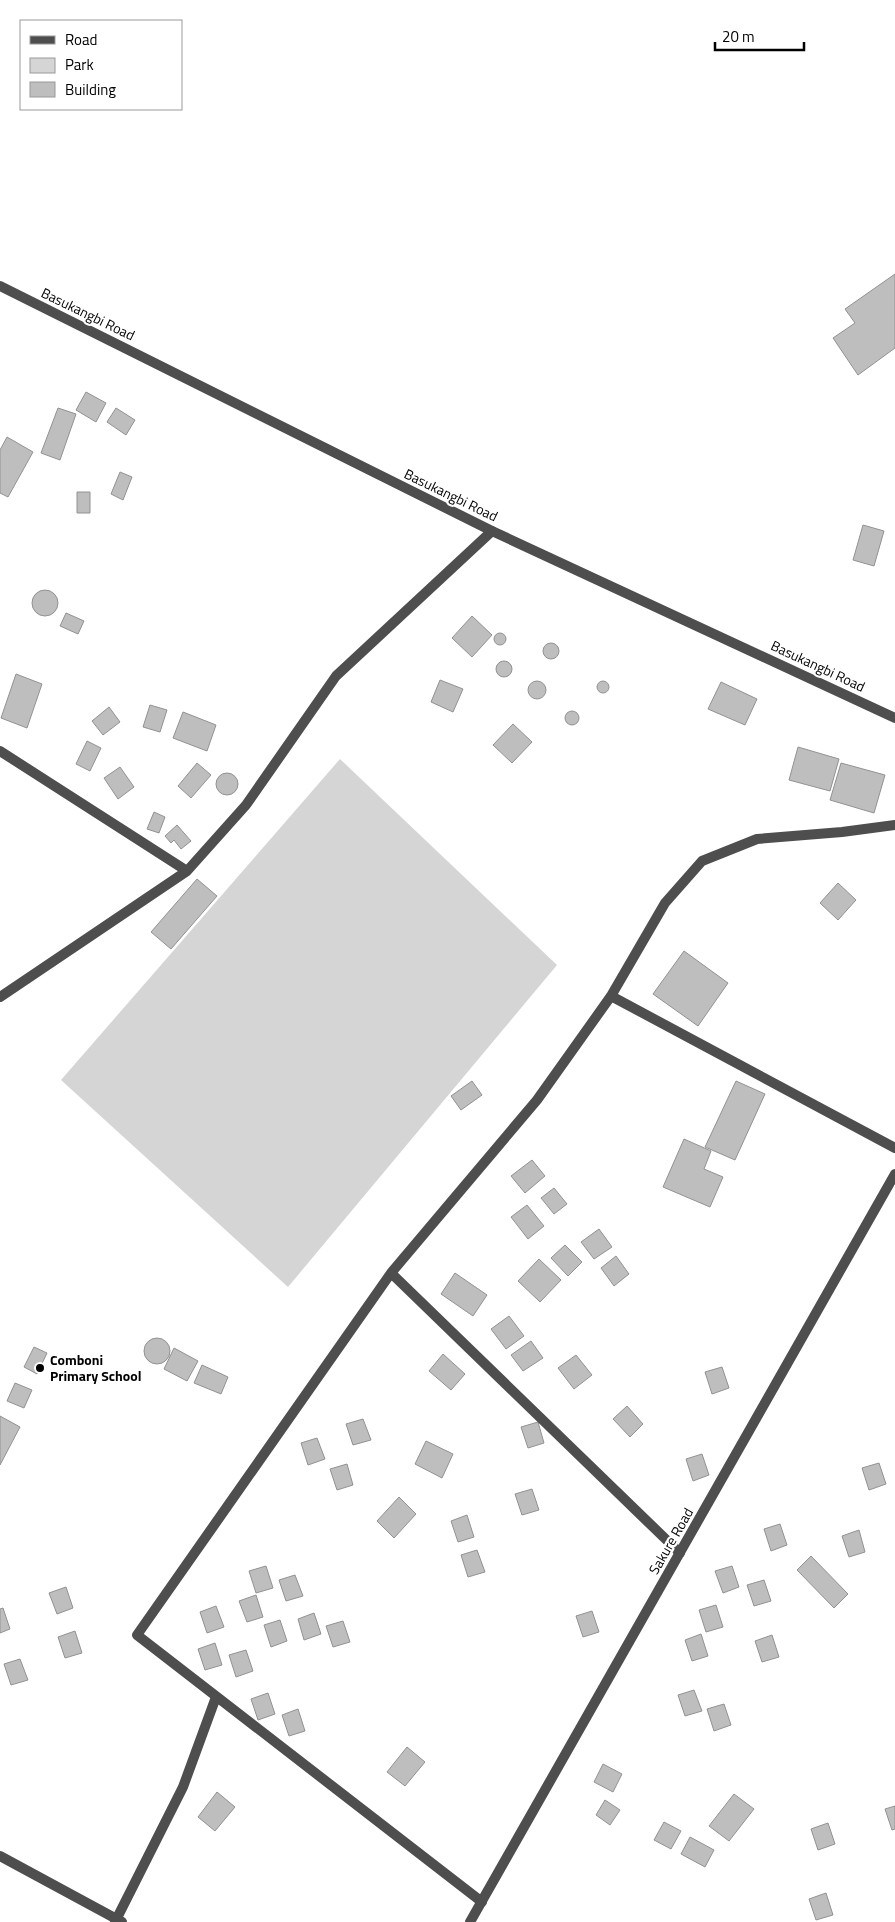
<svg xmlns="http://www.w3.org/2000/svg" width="895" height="1922" font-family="'Titillium Web',sans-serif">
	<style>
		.green { fill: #d5d5d5 }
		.building { fill: #bebebe; stroke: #929292 }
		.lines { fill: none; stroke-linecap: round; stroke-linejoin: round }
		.minor { stroke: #4e4e4e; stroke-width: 10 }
		.tertiary { stroke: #4e4e4e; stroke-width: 10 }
		.poi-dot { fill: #000; stroke: #fff; stroke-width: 2 }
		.labels { text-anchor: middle; stroke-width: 4.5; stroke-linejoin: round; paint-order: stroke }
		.street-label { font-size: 14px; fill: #000; stroke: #fff }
		.poi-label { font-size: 14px; font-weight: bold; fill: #000; stroke: #fff; text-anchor: start }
	</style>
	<rect width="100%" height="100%" fill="#fff"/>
	<path class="green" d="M340,759L557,965L288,1287L61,1080Z"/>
	<path class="building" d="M895,274V348L858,375L833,338L855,323L845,309Z
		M86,392L106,403L96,422L76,410Z
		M58,408L76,414L60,460L41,453Z
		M116,408L135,420L126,435L107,422Z
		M7,437L33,452L8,497L0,493V450Z
		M120,472L132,477L123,500L111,494Z
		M77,492H90V513H77Z
		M863,525L884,531L874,566L853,560Z
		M32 603a13 13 0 1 1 26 0a13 13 0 1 1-26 0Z
		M66,613L84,621L78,634L60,626Z
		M472,616L492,635L472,657L452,638Z
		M494 639a6 6 0 1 1 12 0a6 6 0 1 1-12 0Z
		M543 651a8 8 0 1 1 16 0a8 8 0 1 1-16 0Z
		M496 669a8 8 0 1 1 16 0a8 8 0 1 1-16 0Z
		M16,674L42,684L27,728L1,718Z
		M440,680L463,689L453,712L431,702Z
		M528 690a9 9 0 1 1 18 0a9 9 0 1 1-18 0Z
		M597 687a6 6 0 1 1 12 0a6 6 0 1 1-12 0Z
		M721,682L757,699L745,725L708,709Z
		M150,705L167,710L160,732L143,727Z
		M109,707L120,722L103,735L92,721Z
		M565 718a7 7 0 1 1 14 0a7 7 0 1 1-14 0Z
		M183,712L216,725L207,751L173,738Z
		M513,724L532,742L512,763L493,745Z
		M87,741L101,748L90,771L76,764Z
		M798,747L839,759L830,791L789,780Z
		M197,763L211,775L191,798L178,786Z
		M841,763L885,775L874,813L830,800Z
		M120,767L134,787L118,799L104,778Z
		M216 784a11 11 0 1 1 22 0a11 11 0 1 1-22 0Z
		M154,812L165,817L159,833L147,829Z
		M177,825L191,841L181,849L174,840L171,843L165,836Z
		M197,879L217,896L171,949L151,932Z
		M838,883L856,900L838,920L820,903Z
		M684,951L728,983L698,1026L653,994Z
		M472,1081L482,1095L461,1110L451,1096Z
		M736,1081L765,1094L735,1160L705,1147Z
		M684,1139L711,1151L704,1169L723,1177L710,1207L663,1187Z
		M532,1160L545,1176L525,1193L511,1176Z
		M554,1188L567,1204L554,1214L541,1198Z
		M527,1205L544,1226L528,1239L511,1217Z
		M599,1229L612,1247L594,1259L581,1242Z
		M565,1245L582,1262L568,1276L551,1258Z
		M616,1256L629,1274L614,1286L601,1268Z
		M539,1259L561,1280L540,1302L518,1281Z
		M455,1273L487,1295L473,1316L441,1294Z
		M509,1316L524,1336L506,1349L491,1329Z
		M144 1351a13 13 0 1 1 26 0a13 13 0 1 1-26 0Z
		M531,1341L543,1358L523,1371L511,1355Z
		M34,1347L47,1353L37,1374L24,1367Z
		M174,1348L198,1361L187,1381L164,1369Z
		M443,1354L465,1374L451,1390L429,1371Z
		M576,1355L592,1375L574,1389L558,1368Z
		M202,1365L228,1377L221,1394L194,1383Z
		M722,1367L729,1388L712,1394L705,1372Z
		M15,1383L32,1390L24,1408L7,1401Z
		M627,1406L643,1424L630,1437L613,1419Z
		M0,1416L20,1427L0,1465Z
		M363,1419L371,1440L353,1445L346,1424Z
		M538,1422L544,1443L528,1448L521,1427Z
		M317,1438L325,1459L308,1465L301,1443Z
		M426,1441L453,1454L442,1478L415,1464Z
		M702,1454L709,1475L693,1481L686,1459Z
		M879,1463L886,1484L869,1490L862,1468Z
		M347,1464L353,1485L337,1490L330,1469Z
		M532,1489L539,1510L522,1515L515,1494Z
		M399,1497L416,1514L394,1538L377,1521Z
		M467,1515L474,1537L458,1542L451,1521Z
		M780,1524L787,1545L771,1551L764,1529Z
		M859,1530L865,1552L849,1557L842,1536Z
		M477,1550L485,1572L468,1577L461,1555Z
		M811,1556L848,1594L834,1608L797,1570Z
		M266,1566L273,1588L256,1593L249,1571Z
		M732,1566L739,1587L723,1593L715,1571Z
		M295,1575L303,1596L286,1601L279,1580Z
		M764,1580L771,1601L754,1606L747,1585Z
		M66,1587L73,1608L57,1614L49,1593Z
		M256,1595L263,1617L247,1622L239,1601Z
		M716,1605L723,1627L706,1632L699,1610Z
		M216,1606L224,1627L207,1633L200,1612Z
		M3,1608L10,1629L0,1633V1609Z
		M592,1611L599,1632L583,1637L576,1616Z
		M314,1613L321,1634L304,1640L298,1619Z
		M280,1620L287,1641L271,1647L264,1625Z
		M343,1621L350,1642L333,1647L326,1626Z
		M75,1631L82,1653L65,1658L58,1637Z
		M701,1634L708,1656L692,1661L685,1640Z
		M772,1635L779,1657L762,1662L755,1641Z
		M215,1643L222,1665L205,1670L198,1649Z
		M246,1650L253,1671L236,1677L229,1655Z
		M20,1659L28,1680L11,1685L4,1664Z
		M694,1690L702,1711L685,1716L678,1695Z
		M268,1693L275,1714L258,1720L251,1699Z
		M724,1704L731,1725L714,1731L707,1709Z
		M298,1709L305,1731L289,1736L282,1715Z
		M407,1747L425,1762L405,1786L387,1772Z
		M603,1764L622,1774L613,1792L594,1782Z
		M217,1792L235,1807L215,1831L198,1817Z
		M734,1794L754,1809L729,1841L709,1826Z
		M605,1800L620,1810L610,1825L596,1815Z
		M895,1806V1829L892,1830L885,1809Z
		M664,1822L681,1831L671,1849L654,1840Z
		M828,1823L835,1844L818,1850L811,1829Z
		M690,1837L714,1850L705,1867L681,1854Z
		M826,1893L833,1915L816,1920L809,1899Z"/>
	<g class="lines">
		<path class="minor" d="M0,751L187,871
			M611,996L895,1148
			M0,997L187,871L246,805L336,676L492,531
			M391,1273L680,1553
			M0,1856L122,1922
			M482,1902L137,1635L391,1273L537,1100L611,996L665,903L702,861L757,839L842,832L895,825
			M115,1922L183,1787L216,1697"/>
		<path class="tertiary" d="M0,286L492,531L895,718
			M470,1922L895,1174"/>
	</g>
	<circle class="poi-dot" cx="40" cy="1368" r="5"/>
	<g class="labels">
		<g class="street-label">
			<text transform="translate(88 314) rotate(26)" y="5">Basukangbi Road</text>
			<text transform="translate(451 495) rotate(26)" y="5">Basukangbi Road</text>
			<text transform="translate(818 666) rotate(25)" y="5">Basukangbi Road</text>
			<text transform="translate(671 1541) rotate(-60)" y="5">Sakure Road</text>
		</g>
		<g class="poi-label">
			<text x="50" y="1365">Comboni<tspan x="50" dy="16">Primary School</tspan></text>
		</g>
	</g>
	<rect x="20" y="20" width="162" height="90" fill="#ffffff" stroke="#999999"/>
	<rect x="30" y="36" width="25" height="8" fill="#4e4e4e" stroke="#999999"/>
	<text x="65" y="45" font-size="15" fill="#000000">Road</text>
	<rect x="30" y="58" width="25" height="15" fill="#d5d5d5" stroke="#999999"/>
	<text x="65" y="70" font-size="15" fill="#000000">Park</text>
	<rect x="30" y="82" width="25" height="15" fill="#bebebe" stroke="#999999"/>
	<text x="65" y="95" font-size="15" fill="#000000">Building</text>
	<path d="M715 42v8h89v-8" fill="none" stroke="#000000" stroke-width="2.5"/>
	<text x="722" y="42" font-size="15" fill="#000000" stroke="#ffffff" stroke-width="4" paint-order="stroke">20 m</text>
</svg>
